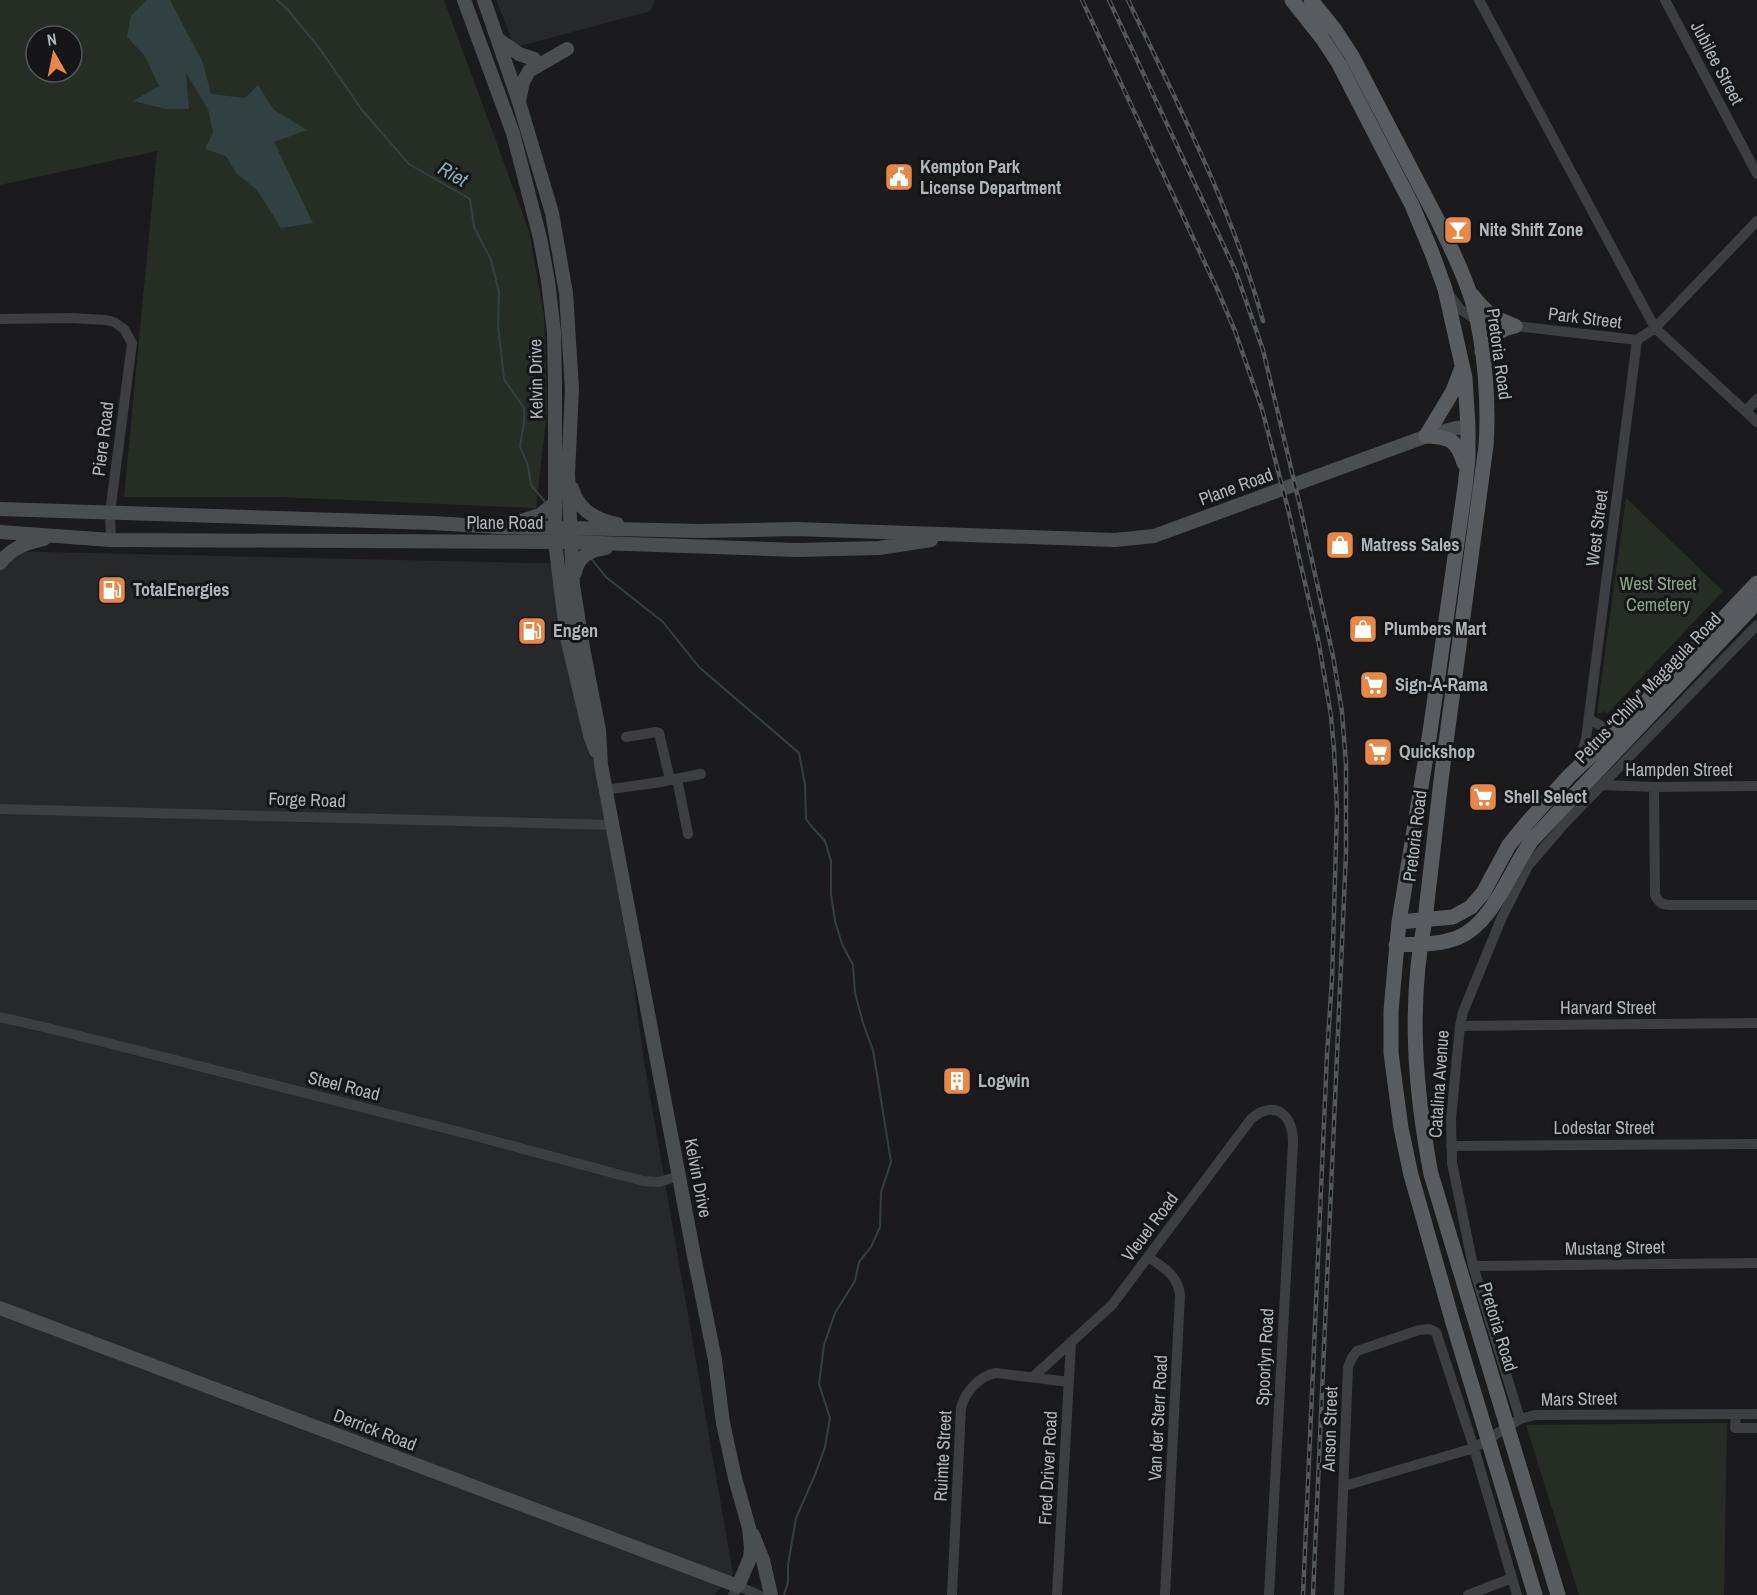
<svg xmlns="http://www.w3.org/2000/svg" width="1757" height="1595" font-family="'Archivo Narrow',sans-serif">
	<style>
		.built { fill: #27282a }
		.green { fill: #262d25; fill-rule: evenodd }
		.water { fill: #334042 }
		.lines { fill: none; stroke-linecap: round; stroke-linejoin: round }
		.stream { stroke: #334042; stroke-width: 2 }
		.street { stroke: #3c3e42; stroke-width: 10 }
		.secondary { stroke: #4a4e51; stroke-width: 14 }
		.primary { stroke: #585c60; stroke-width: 15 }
		.rail-casing { stroke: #53575a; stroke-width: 4.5 }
		.rail { stroke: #161618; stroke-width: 2; stroke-dasharray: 7; stroke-linecap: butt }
		.labels { text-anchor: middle; stroke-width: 6; stroke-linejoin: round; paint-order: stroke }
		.street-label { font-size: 18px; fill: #aeb6bb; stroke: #161618 }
		.poi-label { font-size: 18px; font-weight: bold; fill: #aeb6bb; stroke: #161618; text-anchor: start }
		.park-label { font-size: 18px; fill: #8da587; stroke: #161618 }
		.water-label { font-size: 20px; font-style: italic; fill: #88abb3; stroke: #161618 }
	</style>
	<rect width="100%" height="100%" fill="#1b1b1d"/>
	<path class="built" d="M496,0H655L651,11L520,46L513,42Z
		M0,551L577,564L644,1061L733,1574L714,1595H0Z"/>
	<path class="green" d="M0,0H444L529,231L544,315L547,411L536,508L279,497H124L157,151L0,185ZM36,36H72V72H36Z
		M1626,498L1723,591L1607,714L1604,711L1601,713H1597Z
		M1727,1423L1724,1595H1579L1526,1425Z"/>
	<path class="water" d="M147,0H170L203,63L211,94L245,98L258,85L274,110L307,130L274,142L313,223L281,228L257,190L236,173L226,156L205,149L213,132L208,109L186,73L189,109H166L133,101L159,86L145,56L127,37L131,16Z"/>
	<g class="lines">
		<path class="stream" d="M277,0L288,10L320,49L362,110L409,164L470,199L474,227L491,260L499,292L498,325L504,379L524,408V422L520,446L528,466L531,485L546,503
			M590,557L606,577L663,622L699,667L799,753L805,785L806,819L812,827L825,841L831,861V894L835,921L842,944L853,965L855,993L863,1023L873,1050L891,1162L881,1192L880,1227L871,1247L859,1262L855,1281L835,1313L824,1345L819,1384L830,1418L825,1447L815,1475L796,1518L788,1565V1582L784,1595"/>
		<path class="street" d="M1479,0L1655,328L1757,422
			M1665,0L1757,174
			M1448,293L1460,309L1476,320L1515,326L1637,340L1655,328L1757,221
			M0,319L71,318L106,320L114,322L124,329L132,343L110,513L111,540
			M1746,411L1757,399
			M1589,719C1600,726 1608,731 1621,725
			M1577,768L1586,739L1637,340
			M677,779L688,834
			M670,780L701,774
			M1602,785L1654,787L1757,786
			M1654,787L1655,895C1659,903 1662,905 1671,905H1757
			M606,790C627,786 648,785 670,780L659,733L656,732L626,737
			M0,809L613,825
			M0,1017L52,1029L464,1133L643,1181L659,1182L679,1176
			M1460,1026L1757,1023
			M1451,1146L1757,1144
			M1148,1257C1163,1267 1178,1275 1180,1295L1165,1595
			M1473,1266L1757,1263
			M1033,1377L1112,1305L1251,1119C1275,1098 1294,1116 1293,1143L1269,1595
			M1736,1414L1735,1428H1757
			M1520,1419L1473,1266L1452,1163L1451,1119L1460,1026L1463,1012L1502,917L1528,866L1565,823L1757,625
			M1344,1486L1474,1448L1520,1419L1535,1415L1757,1414
			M733,1595L738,1586L759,1595
			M952,1595L961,1408C965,1392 979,1376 996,1373L1069,1382
			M1057,1595L1071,1342
			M1339,1595L1348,1367L1352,1358L1357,1351L1419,1330L1429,1329L1436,1332L1474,1448L1517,1595
			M1468,1595L1512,1578"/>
		<path class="secondary" d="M464,0L513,133L540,238L548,281L554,332L555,387V542L567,638L590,735L596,751
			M499,40L519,54L534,59
			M519,101L523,82L529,71L567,49
			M572,488C578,510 596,520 617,524
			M0,509L433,523L499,527L570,528L701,531L795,529L1115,540L1154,536L1427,436L1456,428L1468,427
			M518,522L540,515L555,503
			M0,532L111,540L571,542L797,550L879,548L931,540
			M0,563C11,548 26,543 44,539
			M575,573C578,556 590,550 606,548
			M0,1308L738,1586L750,1558L751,1548L749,1528L735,1478L723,1423L715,1360L694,1256L601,765L599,730L583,648L573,585L568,474L572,389L566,293L552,213L519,102L484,0
			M753,1535L763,1560L771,1595"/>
		<path class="primary" d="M1292,0L1322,38L1339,64L1412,205L1432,253L1445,289L1465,378L1468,427V459L1465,487L1430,732L1399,922L1391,1011V1053L1401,1128L1411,1175L1453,1323L1535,1595
			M1311,0L1335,30L1352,56L1438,221C1451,248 1466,278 1474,307C1485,348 1489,405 1486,446L1442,772L1425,920C1408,1005 1415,1090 1431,1174L1558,1595
			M1473,296C1486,313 1495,319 1515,326
			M1482,352C1491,340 1497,329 1514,326
			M1426,436L1453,391L1461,370
			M1427,436C1450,437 1457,440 1464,463
			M1399,922L1453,917L1471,907L1483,893L1509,845L1526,824L1569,776L1616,732L1757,583
			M1396,945C1415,944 1439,945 1457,938C1493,924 1510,870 1532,840L1757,602"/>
		<g class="rail-casing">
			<path id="rail" d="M1082,0L1218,291L1235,331L1262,409L1288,509L1319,644L1331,716L1334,749L1337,810L1336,845L1332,979L1327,1055L1303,1595
				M1109,0L1236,272L1263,350L1300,506L1333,656L1342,712L1346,764V853L1313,1595
				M1128,0C1178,104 1232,209 1263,321"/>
		</g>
		<use href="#rail" class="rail"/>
	</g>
	<defs>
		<g id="civic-square" transform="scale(1.5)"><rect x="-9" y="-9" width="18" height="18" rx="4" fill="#e78849" stroke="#161618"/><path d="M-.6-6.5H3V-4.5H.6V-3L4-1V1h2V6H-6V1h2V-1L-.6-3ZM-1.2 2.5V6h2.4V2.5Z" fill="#fff"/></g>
		<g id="bar-square" transform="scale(1.5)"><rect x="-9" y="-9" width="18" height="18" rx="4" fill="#e78849" stroke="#161618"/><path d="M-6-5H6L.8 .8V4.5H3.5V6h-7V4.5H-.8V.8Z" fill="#fff"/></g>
		<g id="shop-square" transform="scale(1.5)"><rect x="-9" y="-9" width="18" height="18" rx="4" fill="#e78849" stroke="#161618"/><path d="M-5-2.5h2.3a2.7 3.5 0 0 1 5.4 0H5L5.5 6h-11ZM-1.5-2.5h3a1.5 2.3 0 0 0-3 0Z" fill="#fff"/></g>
		<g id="fuel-square" transform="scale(1.5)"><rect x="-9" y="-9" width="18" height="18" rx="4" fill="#e78849" stroke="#161618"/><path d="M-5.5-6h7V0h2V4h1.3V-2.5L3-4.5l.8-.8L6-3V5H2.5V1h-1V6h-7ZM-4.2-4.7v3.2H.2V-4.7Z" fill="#fff"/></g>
		<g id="supermarket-square" transform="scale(1.5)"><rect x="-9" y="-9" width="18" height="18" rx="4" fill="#e78849" stroke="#161618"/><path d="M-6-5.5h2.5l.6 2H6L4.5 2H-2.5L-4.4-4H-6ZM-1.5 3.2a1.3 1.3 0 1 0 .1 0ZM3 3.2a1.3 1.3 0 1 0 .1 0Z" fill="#fff"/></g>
		<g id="building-square" transform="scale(1.5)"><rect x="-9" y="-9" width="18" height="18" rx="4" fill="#e78849" stroke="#161618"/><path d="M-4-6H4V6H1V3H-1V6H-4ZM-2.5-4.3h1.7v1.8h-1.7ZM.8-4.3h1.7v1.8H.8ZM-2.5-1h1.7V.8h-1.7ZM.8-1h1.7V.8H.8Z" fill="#fff"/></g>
	</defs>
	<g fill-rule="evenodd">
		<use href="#civic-square" x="899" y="177"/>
		<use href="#bar-square" x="1458" y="230"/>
		<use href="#shop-square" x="1340" y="545"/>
		<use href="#fuel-square" x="112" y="590"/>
		<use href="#shop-square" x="1363" y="629"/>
		<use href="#fuel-square" x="532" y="631"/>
		<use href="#supermarket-square" x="1374" y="685"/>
		<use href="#supermarket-square" x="1378" y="752"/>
		<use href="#supermarket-square" x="1483" y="797"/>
		<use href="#building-square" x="957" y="1081"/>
	</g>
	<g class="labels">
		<g class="street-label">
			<text transform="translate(1717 63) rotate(62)" y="6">Jubilee Street</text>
			<text transform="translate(1585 318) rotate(7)" y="6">Park Street</text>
			<text transform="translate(1499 354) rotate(82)" y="6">Pretoria Road</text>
			<text transform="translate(536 379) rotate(-91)" y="6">Kelvin Drive</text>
			<text transform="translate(103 439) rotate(-83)" y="6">Piere Road</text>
			<text transform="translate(1236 487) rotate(-20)" y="6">Plane Road</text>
			<text x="505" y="529">Plane Road</text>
			<text transform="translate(1597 528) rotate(-83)" y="6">West Street</text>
			<text transform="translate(1648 688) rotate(-46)" y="6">Petrus “Chilly” Magagula Road</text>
			<text x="1679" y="776">Hampden Street</text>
			<text transform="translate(307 800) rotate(2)" y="6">Forge Road</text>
			<text transform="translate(1415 836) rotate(-83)" y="6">Pretoria Road</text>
			<text x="1608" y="1014">Harvard Street</text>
			<text transform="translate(1439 1084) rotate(-86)" y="6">Catalina Avenue</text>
			<text transform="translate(344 1086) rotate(14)" y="6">Steel Road</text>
			<text x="1604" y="1134">Lodestar Street</text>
			<text transform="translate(698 1178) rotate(79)" y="6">Kelvin Drive</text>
			<text transform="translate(1150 1227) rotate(-53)" y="6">Vleuel Road</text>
			<text transform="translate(1615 1248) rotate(-1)" y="6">Mustang Street</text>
			<text transform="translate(1498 1327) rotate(73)" y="6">Pretoria Road</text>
			<text transform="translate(1265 1357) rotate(-87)" y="6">Spoorlyn Road</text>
			<text transform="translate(1579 1399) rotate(-1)" y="6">Mars Street</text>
			<text transform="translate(1158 1418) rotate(-87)" y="6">Van der Sterr Road</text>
			<text transform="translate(1330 1429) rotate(-88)" y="6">Anson Street</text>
			<text transform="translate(375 1430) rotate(21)" y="6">Derrick Road</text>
			<text transform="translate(943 1456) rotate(-87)" y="6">Ruimte Street</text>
			<text transform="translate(1048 1468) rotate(-87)" y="6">Fred Driver Road</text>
		</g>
		<g class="poi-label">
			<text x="920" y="173">Kempton Park<tspan x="920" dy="21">License Department</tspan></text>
			<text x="1479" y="236">Nite Shift Zone</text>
			<text x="1361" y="551">Matress Sales</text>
			<text x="133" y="596">TotalEnergies</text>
			<text x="1384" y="635">Plumbers Mart</text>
			<text x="553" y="637">Engen</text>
			<text x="1395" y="691">Sign-A-Rama</text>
			<text x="1399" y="758">Quickshop</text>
			<text x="1504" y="803">Shell Select</text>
			<text x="978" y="1087">Logwin</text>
		</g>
		<g class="park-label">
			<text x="1658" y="590">West Street<tspan x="1658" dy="21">Cemetery</tspan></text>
		</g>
		<g class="water-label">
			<text transform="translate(453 174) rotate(30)" y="7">Riet</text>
		</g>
	</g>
	<g transform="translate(54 54) rotate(351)"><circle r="28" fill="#161618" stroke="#535659" stroke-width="1.5"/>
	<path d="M0-4.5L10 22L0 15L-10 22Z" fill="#e78849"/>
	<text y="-9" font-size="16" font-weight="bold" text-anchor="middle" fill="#aeb6bb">N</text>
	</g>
</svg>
